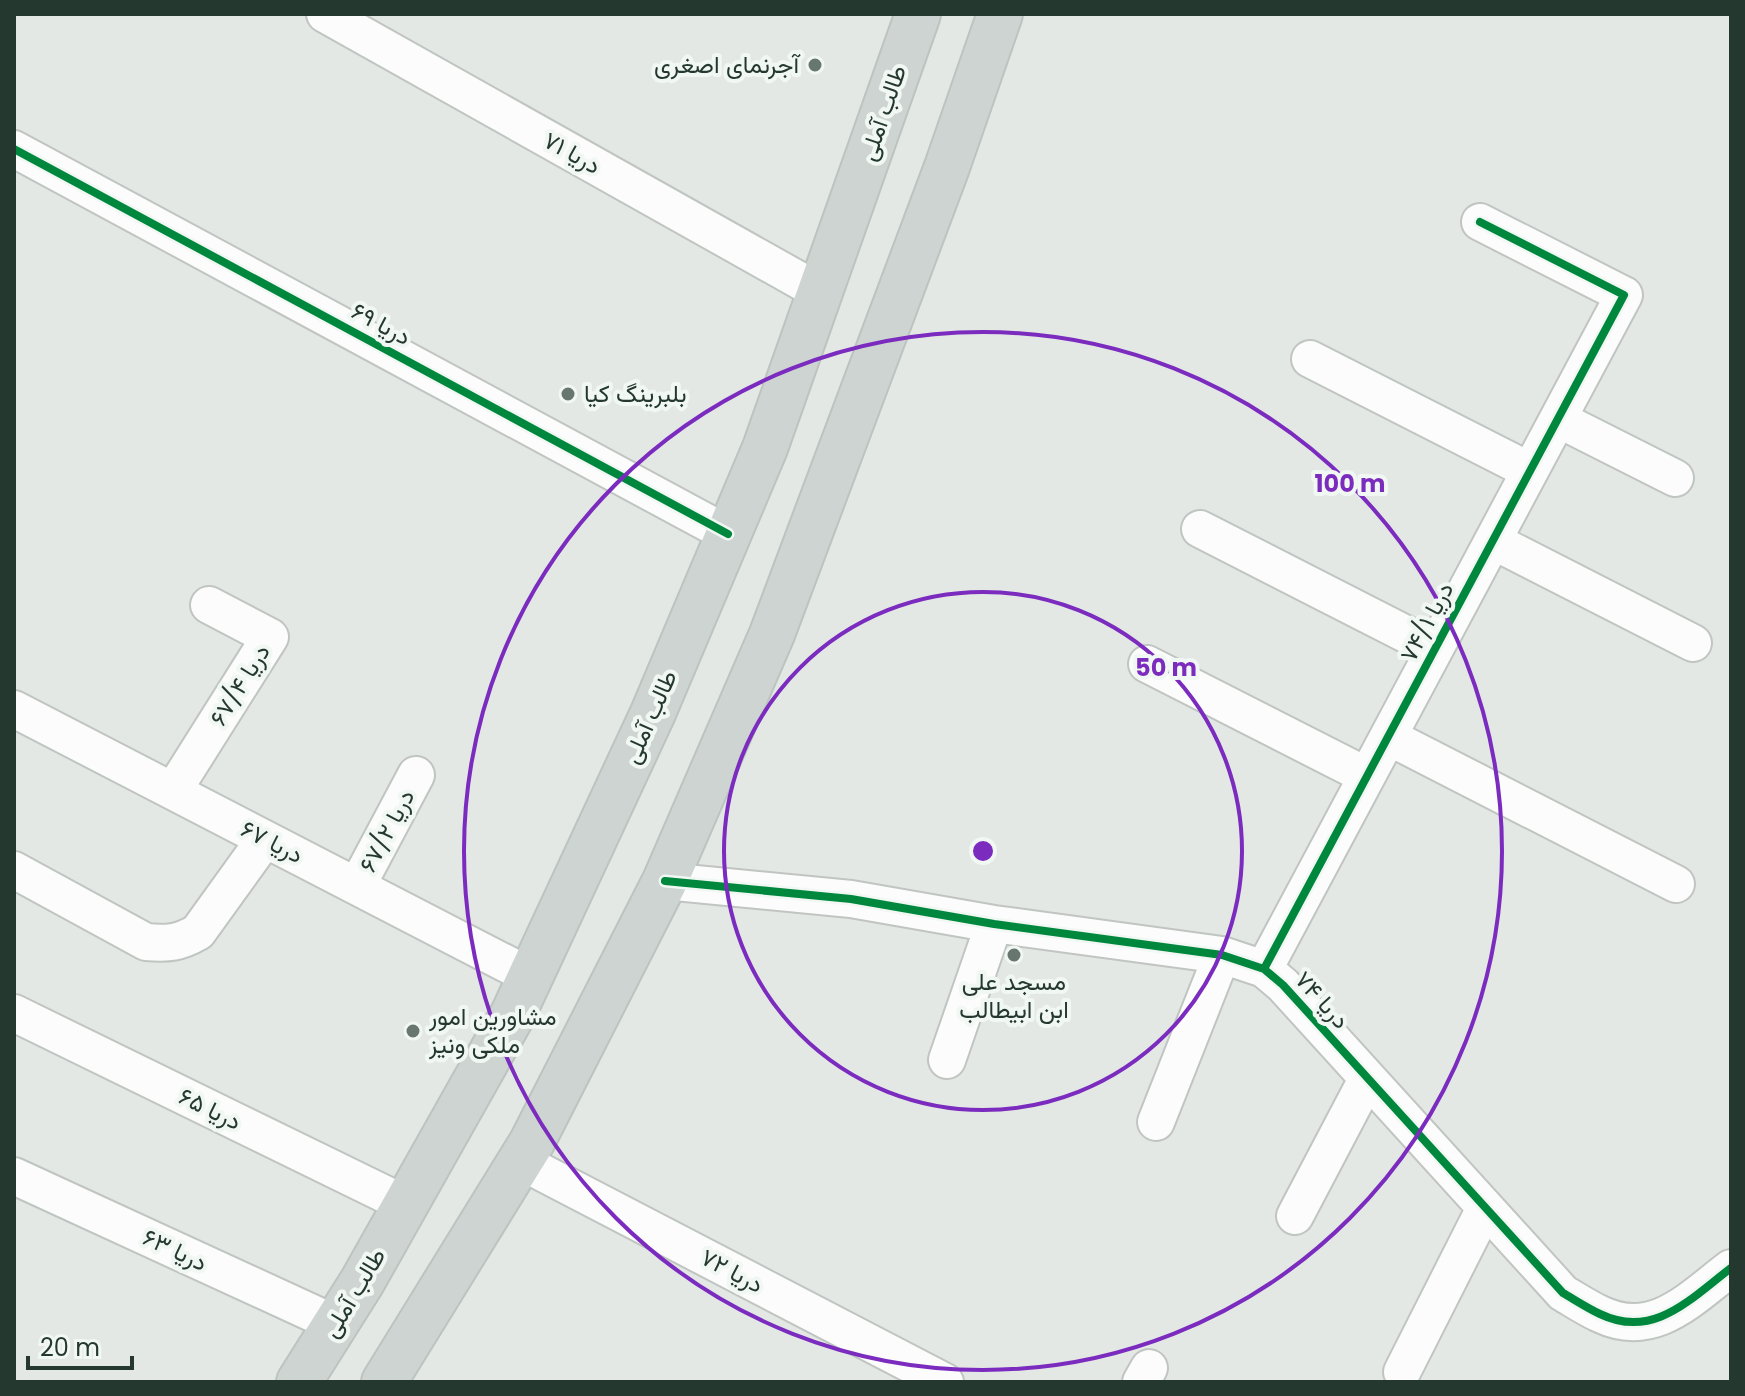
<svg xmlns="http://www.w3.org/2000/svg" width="1745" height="1396" font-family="Poppins,Vazirmatn,sans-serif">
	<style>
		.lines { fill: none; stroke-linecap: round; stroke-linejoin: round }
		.minor-casing { stroke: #c0c5c2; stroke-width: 40 }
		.primary-casing { stroke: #bcc4c0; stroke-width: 48 }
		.minor { stroke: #fbfcfb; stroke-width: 36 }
		.primary { stroke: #ced4d1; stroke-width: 44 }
		.cycleway-casing { stroke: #f1f7f3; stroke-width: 13 }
		.cycleway { stroke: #00873e; stroke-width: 8 }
		.ring { fill: none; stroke: #7b2cbf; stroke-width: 4 }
		.poi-dot { fill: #67766f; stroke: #f1f7f3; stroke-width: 3 }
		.labels { text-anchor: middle; stroke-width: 8; stroke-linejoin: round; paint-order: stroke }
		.poi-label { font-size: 24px; fill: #243830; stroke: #f1f7f3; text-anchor: start }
		.street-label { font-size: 24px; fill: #243830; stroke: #f1f7f3 }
		.centre { fill: #7b2cbf; stroke: #f1f7f3; stroke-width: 4 }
		.ring-label { font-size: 24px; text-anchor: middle; font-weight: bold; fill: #7b2cbf; stroke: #f1f7f3; stroke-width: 8; stroke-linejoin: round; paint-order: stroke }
	</style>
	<rect width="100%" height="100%" fill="#e3e8e5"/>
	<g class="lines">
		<g class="minor-casing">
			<path id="minor" d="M325,14L820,292
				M14,149L728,534
				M1310,359L1530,471
				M1558,419L1675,478
				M1200,529L1435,649
				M1493,541L1693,643
				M1147,664L1367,776
				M14,709L530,976
				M1389,737L1676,884
				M173,791L270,637L209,605
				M14,870L146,942C168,944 179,943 198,932L265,839
				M665,881L851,899L994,924L1222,955L1264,969L1283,985L1563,1293C1575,1300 1587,1308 1600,1314C1654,1340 1691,1298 1731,1268
				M357,886L416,775
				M1264,969L1624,295L1480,222
				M14,1013L405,1204
				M947,1060L994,924
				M1156,1122L1222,955
				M520,1161L945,1382
				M14,1176L336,1324
				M1295,1216L1367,1079
				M1402,1372L1485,1208
				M1141,1382L1149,1368"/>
		</g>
		<g class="primary-casing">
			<path id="primary" d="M299,1382L362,1282L513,1014L653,713L765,448L918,14
				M384,1382L532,1142L665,881L772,634L947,167L1000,14"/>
		</g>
		<use href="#minor" class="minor"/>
		<use href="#primary" class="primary"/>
		<g class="cycleway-casing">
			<path id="cycleway" d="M14,149L728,534
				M665,881L851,899L994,924L1222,955L1264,969L1283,985L1563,1293C1575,1300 1587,1308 1600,1314C1654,1340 1691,1298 1731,1268
				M1264,969L1624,295L1480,222"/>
		</g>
		<use href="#cycleway" class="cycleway"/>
	</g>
	<g class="ring">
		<circle cx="983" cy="851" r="259"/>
		<circle cx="983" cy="851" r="519"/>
	</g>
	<g class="poi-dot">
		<circle cx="815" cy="65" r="8"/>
		<circle cx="568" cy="394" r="8"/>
		<circle cx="1014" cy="955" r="8"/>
		<circle cx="413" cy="1031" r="8"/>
	</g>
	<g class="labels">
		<g class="poi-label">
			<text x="799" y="73" text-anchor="end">آجرنمای اصغری</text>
			<text x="584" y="402">بلبرینگ کیا</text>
			<text x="1014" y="990" text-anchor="middle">مسجد علی<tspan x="1014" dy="28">ابن ابیطالب</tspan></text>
			<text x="429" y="1025">مشاورین امور<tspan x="429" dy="28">ملکی ونیز</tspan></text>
		</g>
		<g class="street-label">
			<text transform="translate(883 113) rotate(-71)" y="8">طالب آملی</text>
			<text transform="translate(572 153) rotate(29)" y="8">دریا ۷۱</text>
			<text transform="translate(381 324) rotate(28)" y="8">دریا ۶۹</text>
			<text transform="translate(1427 622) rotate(-62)" y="8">دریا ۷۴/۱</text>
			<text transform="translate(240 685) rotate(-58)" y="8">دریا ۶۷/۴</text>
			<text transform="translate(650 717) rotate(-66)" y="8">طالب آملی</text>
			<text transform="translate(387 831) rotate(-62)" y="8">دریا ۶۷/۲</text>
			<text transform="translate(272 842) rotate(27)" y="8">دریا ۶۷</text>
			<text transform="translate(1322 1000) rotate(48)" y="8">دریا ۷۴</text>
			<text transform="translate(210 1109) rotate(26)" y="8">دریا ۶۵</text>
			<text transform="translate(175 1250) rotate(25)" y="8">دریا ۶۳</text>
			<text transform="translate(732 1271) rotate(28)" y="8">دریا ۷۲</text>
			<text transform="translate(354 1293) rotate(-59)" y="8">طالب آملی</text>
		</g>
	</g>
	<circle cx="983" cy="851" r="12" class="centre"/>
	<g class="ring-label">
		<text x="1350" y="492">100 m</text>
		<text x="1166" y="676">50 m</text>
	</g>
	<rect width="1745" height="1396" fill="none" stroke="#243830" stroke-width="32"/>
	<path d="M28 1356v12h104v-12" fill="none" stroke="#243830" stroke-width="4"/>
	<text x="40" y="1356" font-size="24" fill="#243830" stroke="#f1f7f3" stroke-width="6" paint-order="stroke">20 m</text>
</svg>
